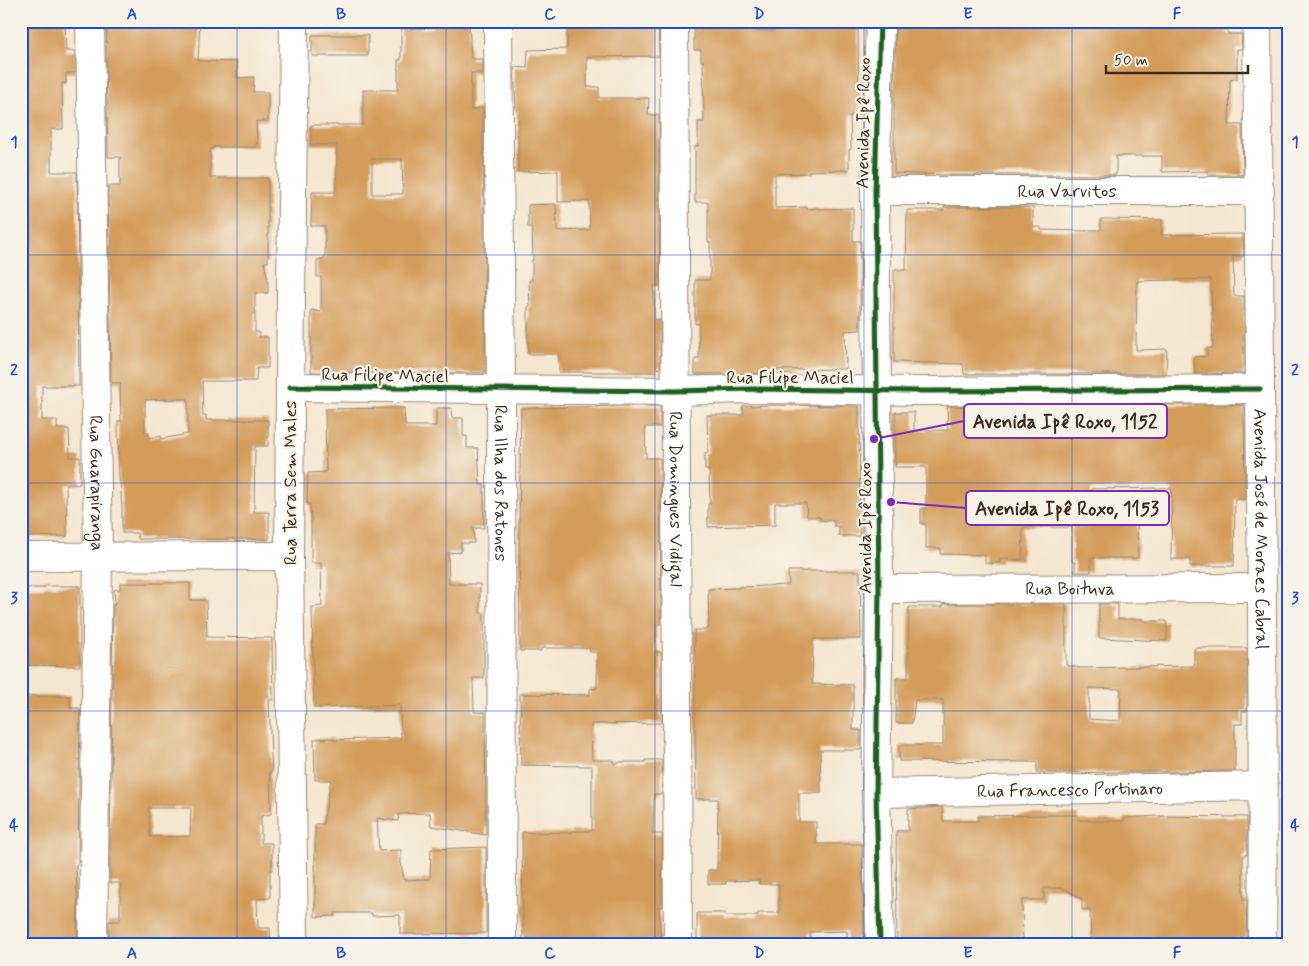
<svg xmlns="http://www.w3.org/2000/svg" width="1309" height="966" font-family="Mynerve,sans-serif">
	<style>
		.building { fill: #d49c5a; fill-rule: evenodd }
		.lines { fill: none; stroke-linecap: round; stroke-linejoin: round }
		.minor-casing { stroke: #988876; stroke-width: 30 }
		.minor { stroke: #fff; stroke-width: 28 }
		.cycleway-casing { stroke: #f7f3e8; stroke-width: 8 }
		.cycleway { stroke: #1b5e20; stroke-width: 5 }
		.grid { fill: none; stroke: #1d4ed8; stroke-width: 1; stroke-opacity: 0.55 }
		.labels { text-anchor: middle; stroke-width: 4.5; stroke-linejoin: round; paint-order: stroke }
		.street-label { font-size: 18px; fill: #3b2a1e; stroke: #f7f3e8 }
		.leader { fill: none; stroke: #7b2cbf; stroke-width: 2 }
		.callout-dot { fill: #7b2cbf; stroke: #f7f3e8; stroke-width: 2 }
		.callout { fill: #f7f3e8; stroke: #7b2cbf; stroke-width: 2 }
		.callout-label { font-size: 19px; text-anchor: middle; font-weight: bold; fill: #3b2a1e }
		.neatline { fill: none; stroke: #1d4ed8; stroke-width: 2 }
		.grid-label { font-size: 16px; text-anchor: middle; font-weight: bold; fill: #1d4ed8 }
	</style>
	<rect width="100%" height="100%" fill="#f7f3e8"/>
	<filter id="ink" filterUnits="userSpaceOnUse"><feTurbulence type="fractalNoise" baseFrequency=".02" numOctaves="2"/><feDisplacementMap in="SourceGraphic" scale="10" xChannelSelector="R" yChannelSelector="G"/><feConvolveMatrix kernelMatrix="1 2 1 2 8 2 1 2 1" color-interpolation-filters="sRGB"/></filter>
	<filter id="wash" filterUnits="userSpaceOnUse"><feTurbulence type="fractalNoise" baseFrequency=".0096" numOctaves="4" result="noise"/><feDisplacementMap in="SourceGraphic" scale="20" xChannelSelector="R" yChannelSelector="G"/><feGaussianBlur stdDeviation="1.12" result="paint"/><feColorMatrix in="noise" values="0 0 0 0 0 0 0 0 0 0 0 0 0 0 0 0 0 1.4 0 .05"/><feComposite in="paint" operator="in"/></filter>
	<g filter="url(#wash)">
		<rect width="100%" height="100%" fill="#f5e6cf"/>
		<g id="blocks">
			<path class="building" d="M21,21H65L66,51H75V73H66V83H62L63,129H51V172H77L79,386H42V420H57V429H69L70,457H80V484L66,485L67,536L28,537L27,529H21Z
				M122,21H200L198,61L237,62V78L254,77L253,92H268V121H256L257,147H213V149H210V178H268V262H264L268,280V293H255V332H259V337H268V368H257L256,381H202L203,416L206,415V420H268V446H255L254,512H269V539H138L137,533H122V507L120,481H119L118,421H121L120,383H111L108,186H120V157H108L106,59L107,22H122ZM173,399H188V434L161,439V436L149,438L148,432H145V400Z
				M432,21H469L471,59H483V73H471V110L483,108L485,373L311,372V310L321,312V277H317V260L325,258V226H311L312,192H336L337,145H311V125H363V90H398V60H401V29L432,28ZM372,159H402L403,194H372Z
				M567,21H658L659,56L587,57V87H599V98H649L648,115H659V200H657L659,211L660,286H654V320H660V367L655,372H559V354H528V307H530L529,280H532V260H533L532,227H528V205L556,204L557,231L590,230L589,201L558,202V171L518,172V110H516L514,67L527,68L528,50L567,49Z
				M694,21H745V31H774V21H858L859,115H850L851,149L849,150V170L809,171V173L775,174V208L807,207V209L818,208V209L853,208V241H860V330L845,331L846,369L775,370V374H695V359H699V323L695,324V280H710V242H708V202H695V146H698V122H704L703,61H701V50H694Z
				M896,21H1227L1228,34H1241L1242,49H1237V79L1230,80L1229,125H1242L1243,175H1208V171L1162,172V156H1116V175H946L894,173V88Z
				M312,35H368V56H312Z
				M944,207H1033V227H1041V230L1087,231V230H1101V219L1162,220L1161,235L1243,234L1244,256H1233L1234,296H1244V373L1195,374L1194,357L1207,356V348H1213L1211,279L1137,281L1136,350L1167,349L1166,374H964L963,364L894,362V270H906L907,210H944Z
				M773,405L859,406L860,536H839V526H834V521L820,520V517H807L806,503H775V525L708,527V504H710L709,470H705V453H708L707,415H743V406Z
				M1114,405H1244L1245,499H1235L1234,566H1190V559H1171L1172,489L1168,488L1091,489V523H1137L1138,558H1091V572H1075V562H1072V527H1023L1022,560L1000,559V563H985V555L940,554L941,548H926V524H921V509L926,508V467H895V412H914V430H948L947,406H1068V416H1102V408H1114Z
				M629,406H660V427H645L646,458H660L661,624H656V652H661V723L591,724L592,760H614V764L621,762H645V760H662V794H654L653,834H662V906H659L661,945H523L522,832L571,833V831H592V766L521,765L520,694L590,695V689L597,688V652H590L589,648H541V651H520L519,521L521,408Z
				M404,408L405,426H436V408H451L452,418H463V436H467V448H478L480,485H484V528H473L474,543H461V552L448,553L449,584H480V613H484V678H473L474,712H485L486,835L431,826L430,813L399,814L398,821L377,818L379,851L401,850V863L404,880L430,879L431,849L486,847V933L400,934V915L372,916V913H335V916L315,917V824H323L331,780H315L314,739L333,738V740L401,738L400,705L314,708L312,607L322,606L321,563H311V519L310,504H307L308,473L326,472L325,409Z
				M788,571H860L861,639H813L812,684L853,685V730H861V750H820L821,793H799V822H816V844H862L864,945H847V931L810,932V942H780V945H712V941H697V913H725V916H758V913H779V884H759V880L726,881V884H708V870H717L718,799H696L694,630H707V628H709L708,589L739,588V587L789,585Z
				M120,583H190V600H206L207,637L272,638L273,700H269L271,757L272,771L270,772L271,814L261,816V843H272V870H270V898L257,899L258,928H270L271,945H109V921H120V883H110V851L113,605H115L114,590L120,589ZM149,808H191L190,836L150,837Z
				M44,586H80V666L21,665V596H24V588H44Z
				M943,604H1066V665L1080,668L1194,666V648H1247V711H1242V724H1235V771L1037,773V762L899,761V745H943V700H915L912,723H896V678H908L909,607H943ZM1089,688L1121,689L1120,721L1089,719Z
				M1099,604H1118V619H1143V621H1167V641L1099,638Z
				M21,696H70V708H80L78,864H76L77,893H78L77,937H66V943L21,939Z
				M942,807L943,821H978V816L1048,815H1078V820H1089V821H1124V818L1158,816L1247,817V855H1243V900H1247L1246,938L1245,940L1217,945H1091L1090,910H1082V899L1063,888H1044V900H1022L1023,945H897L896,831H908V809Z"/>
		</g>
	</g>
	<g filter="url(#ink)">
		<use href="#blocks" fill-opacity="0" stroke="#988876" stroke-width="1"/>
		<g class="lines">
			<g class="minor-casing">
				<g id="minor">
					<path id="s1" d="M90,21L98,556L93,945"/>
					<path d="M294,21L290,387L289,556L294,945"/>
					<path id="s2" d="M498,21L501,390L502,945"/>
					<path id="s3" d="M674,21L678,945"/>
					<path d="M880,21L875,191L879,589L876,793L880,945"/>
					<path id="s4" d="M1257,21C1259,145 1259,269 1260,393C1262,577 1264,761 1262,945"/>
					<path id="s5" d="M875,191H1260"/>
					<path d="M290,387L675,391L752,389L919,391L1260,389"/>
					<path d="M21,557L289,556"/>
					<path id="s6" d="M879,589L1262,588"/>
					<path id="s7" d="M876,793L1264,786"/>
				</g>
			</g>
			<use href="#minor" class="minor"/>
			<g class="cycleway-casing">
				<path id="cycleway" d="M880,21L875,191L879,589L876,793L880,945
					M290,387L675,391L752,389L919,391L1260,389"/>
			</g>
			<use href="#cycleway" class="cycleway"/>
		</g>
	</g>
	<path class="grid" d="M237,21V945M446,21V945M655,21V945M864,21V945M1072,21V945M21,255H1288M21,483H1288M21,711H1288"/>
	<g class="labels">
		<g class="street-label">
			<text transform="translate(863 123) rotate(-89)" y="6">Avenida Ipê Roxo</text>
			<text dy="6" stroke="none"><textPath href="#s5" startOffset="192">Rua Varvitos</textPath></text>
			<text transform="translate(385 375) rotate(1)" y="6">Rua Filipe Maciel</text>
			<text x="790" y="383">Rua Filipe Maciel</text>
			<text dy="6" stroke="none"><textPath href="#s1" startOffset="462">Rua Guarapiranga</textPath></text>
			<text transform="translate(290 483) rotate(-90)" y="6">Rua Terra Sem Males</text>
			<text dy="6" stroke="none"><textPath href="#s2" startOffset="462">Rua Ilha dos Ratones</textPath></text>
			<text dy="6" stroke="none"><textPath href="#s3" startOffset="478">Rua Domingues Vidigal</textPath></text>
			<text transform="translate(865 528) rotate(-90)" y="6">Avenida Ipê Roxo</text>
			<text dy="6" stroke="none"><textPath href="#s4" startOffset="508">Avenida José de Moraes Cabral</textPath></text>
			<text dy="6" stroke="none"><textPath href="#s6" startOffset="191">Rua Boituva</textPath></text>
			<text dy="6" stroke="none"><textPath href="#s7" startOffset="194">Rua Francesco Portinaro</textPath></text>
		</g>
	</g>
	<path class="leader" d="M874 439L964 421M891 502L966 508"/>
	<g class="callout-dot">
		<circle cx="874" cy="439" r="5"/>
		<circle cx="891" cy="502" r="5"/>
	</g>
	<g class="callout">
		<rect x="964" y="404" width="203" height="34" rx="5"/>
		<rect x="966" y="491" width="203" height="34" rx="5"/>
	</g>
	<g class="callout-label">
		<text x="1065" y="428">Avenida Ipê Roxo, 1152</text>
		<text x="1067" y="515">Avenida Ipê Roxo, 1153</text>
	</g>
	<rect width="1309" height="966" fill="none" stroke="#f7f3e8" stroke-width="55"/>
	<path d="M1106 65v8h142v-8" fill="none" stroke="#3b2a1e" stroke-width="2.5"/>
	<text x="1114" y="65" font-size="15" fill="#3b2a1e" stroke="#f7f3e8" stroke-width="4" paint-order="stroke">50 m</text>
	<rect x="28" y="28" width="1254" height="910" class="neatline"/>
	<g class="grid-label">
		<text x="132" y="19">A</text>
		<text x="341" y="19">B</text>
		<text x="550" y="19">C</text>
		<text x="759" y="19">D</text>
		<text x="968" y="19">E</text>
		<text x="1177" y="19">F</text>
		<text x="14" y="147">1</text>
		<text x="1295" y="147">1</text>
		<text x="14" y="375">2</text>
		<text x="1295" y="375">2</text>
		<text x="14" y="603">3</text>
		<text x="1295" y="603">3</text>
		<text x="14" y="830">4</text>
		<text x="1295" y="830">4</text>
		<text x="132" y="958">A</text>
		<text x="341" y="958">B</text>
		<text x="550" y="958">C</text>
		<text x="759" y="958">D</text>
		<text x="968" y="958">E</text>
		<text x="1177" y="958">F</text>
	</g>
</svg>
